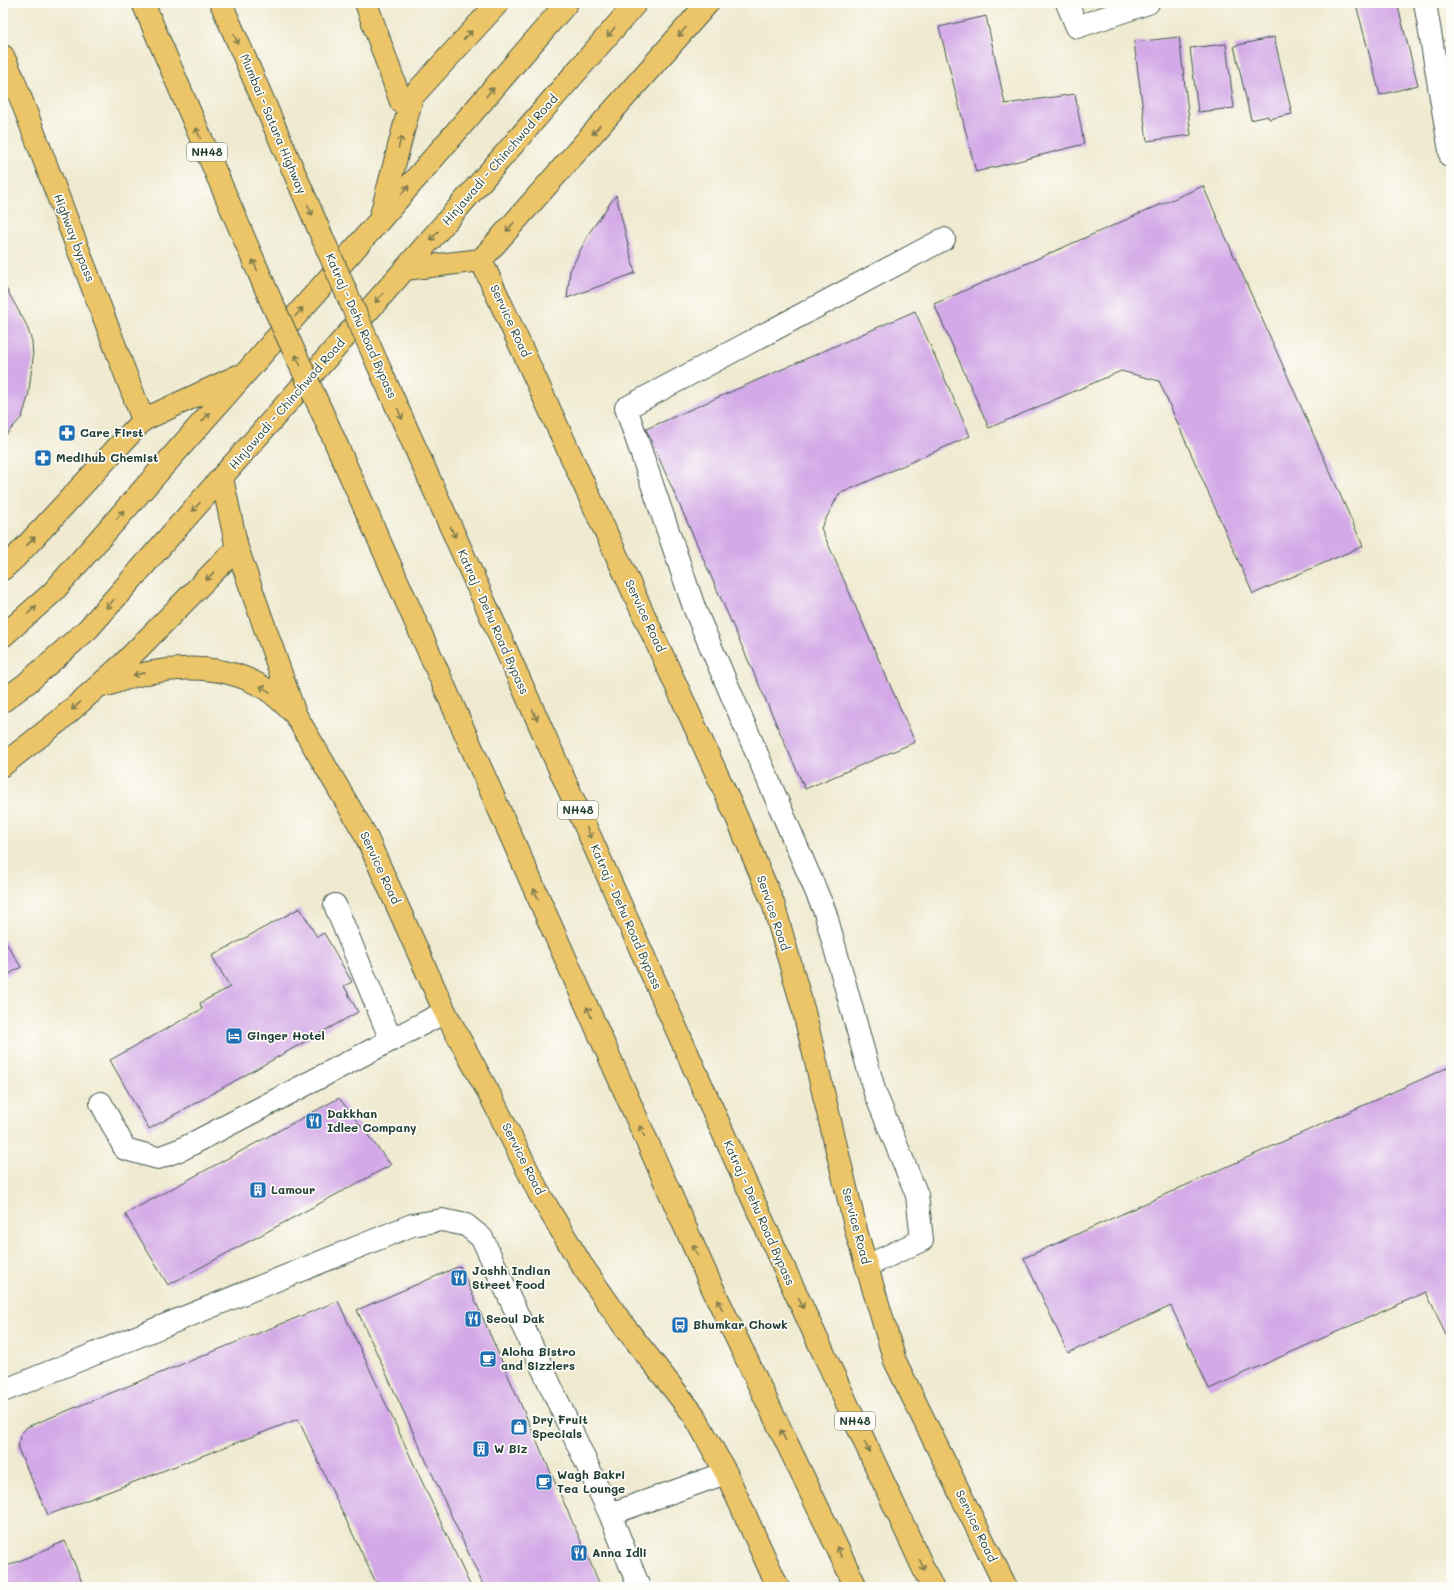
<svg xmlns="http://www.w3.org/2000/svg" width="1454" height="1590" font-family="Mali,sans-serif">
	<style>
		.building { fill: #d3a9e7 }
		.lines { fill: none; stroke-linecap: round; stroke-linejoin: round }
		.minor-casing { stroke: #3e574b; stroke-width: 24 }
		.major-casing { stroke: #3e574b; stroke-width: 24 }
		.highway-casing { stroke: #3e574b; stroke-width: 24 }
		.minor { stroke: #fff; stroke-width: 22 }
		.major { stroke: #edc569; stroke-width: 22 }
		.highway { stroke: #edc569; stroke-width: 22 }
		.highway-bridge-casing { stroke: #3e574b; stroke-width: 24; stroke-linecap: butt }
		.highway-bridge { stroke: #edc569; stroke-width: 22 }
		.oneway { stroke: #7c7a4c }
		.labels { text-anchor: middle; stroke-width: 3.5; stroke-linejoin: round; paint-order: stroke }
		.shield { fill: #fdfcf7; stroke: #62766e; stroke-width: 1 }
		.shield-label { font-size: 11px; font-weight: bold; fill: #1f3d34 }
		.street-label { font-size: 12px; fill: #1f3d34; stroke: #fdfcf7 }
		.poi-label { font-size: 12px; font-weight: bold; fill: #1f3d34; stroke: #fdfcf7; text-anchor: start }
	</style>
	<rect width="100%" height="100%" fill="#fdfcf7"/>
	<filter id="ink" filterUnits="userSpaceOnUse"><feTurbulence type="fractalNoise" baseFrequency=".025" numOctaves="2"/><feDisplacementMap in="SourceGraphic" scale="8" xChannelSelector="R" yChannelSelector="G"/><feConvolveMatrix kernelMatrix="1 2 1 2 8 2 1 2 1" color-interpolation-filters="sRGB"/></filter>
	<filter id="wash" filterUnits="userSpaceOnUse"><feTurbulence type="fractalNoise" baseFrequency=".012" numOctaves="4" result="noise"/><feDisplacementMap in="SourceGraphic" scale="16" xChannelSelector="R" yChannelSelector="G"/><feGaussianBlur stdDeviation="0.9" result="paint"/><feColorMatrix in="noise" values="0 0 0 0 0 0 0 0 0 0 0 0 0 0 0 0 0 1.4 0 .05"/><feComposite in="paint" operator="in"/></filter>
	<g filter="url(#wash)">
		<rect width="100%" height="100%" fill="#efead0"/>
		<g id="blocks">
			<path class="building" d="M1377,3H1397L1418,85L1380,95L1357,8Z
				M986,16L1005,104L1075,94L1084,144L976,172L939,27Z
				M1179,37L1191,135L1147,141L1134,42Z
				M1274,37L1292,114L1269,119L1268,116L1251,120L1234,46Z
				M1226,44L1234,108L1198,112L1190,48Z
				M1203,186L1363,546L1253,594L1159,381L1121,371L989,428L934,304Z
				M616,195L635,273L567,298L570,271L589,233Z
				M3,283L26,324L32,341L33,359L28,397L22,417L3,438Z
				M915,311L970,436L839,494L821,528L915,742L805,789L646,429Z
				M300,908L317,937L324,933L352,982L344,986L358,1012L149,1129L110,1060L202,1009L200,1003L230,987L212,956Z
				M3,938L21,967L3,978Z
				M1451,1066V1345L1426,1292L1209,1389L1171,1306L1068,1353L1024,1258Z
				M339,1098L391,1165L168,1285L125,1214Z
				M460,1266L601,1587H484L357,1310Z
				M338,1301L471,1587H378L298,1419L48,1515L18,1449L20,1435L27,1427Z
				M65,1541L84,1587H3V1568Z"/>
		</g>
	</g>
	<g filter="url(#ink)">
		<use href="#blocks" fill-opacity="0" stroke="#3e574b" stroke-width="1"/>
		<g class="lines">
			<g class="minor-casing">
				<path id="minor" d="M1067,3L1077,27L1148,3
					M1425,3L1451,157
					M335,905L391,1040
					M101,1103L125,1149L158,1158L182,1149L445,1012
					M867,1266L922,1240L917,1195L875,1093L825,912L695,610L626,408L944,239
					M3,1391L412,1225L442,1220L466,1225L482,1238L610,1514L639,1587
					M610,1514L726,1473"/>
			</g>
			<g class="major-casing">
				<path id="major" d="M366,3L401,102
					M3,56L13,78L143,420
					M381,215L412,97L498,3
					M481,260L737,818L773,903L804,1012L857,1234L895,1361L1006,1587
					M405,269L481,260L708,3
					M222,478L237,548L295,714L365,834L445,1012L493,1101L539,1193L581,1264L624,1326L694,1415L726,1473L778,1587
					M3,569L15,558L143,420L238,376
					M3,636L52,593L380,220L567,3
					M107,685C156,666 219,659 266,689C276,695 285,705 294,713
					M3,701L27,683L88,629L405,269L636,3
					M3,765L59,721L123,664L237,548"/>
			</g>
			<g class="highway-casing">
				<path id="highway" d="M143,3L271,301
					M221,3L326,246
					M378,365L778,1255L932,1587
					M326,421L711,1285L856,1587"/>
			</g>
			<use href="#minor" class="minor"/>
			<use href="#major" class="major"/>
			<use href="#highway" class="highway"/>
			<g class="highway-bridge-casing">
				<path id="highway-bridge" d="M326,246L378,365
					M271,301L326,421"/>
			</g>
			<use href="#highway-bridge" class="highway-bridge"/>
		</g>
		<defs><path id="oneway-shaft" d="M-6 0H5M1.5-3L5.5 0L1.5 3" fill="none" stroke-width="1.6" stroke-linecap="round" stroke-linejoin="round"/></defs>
		<g class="oneway">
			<use href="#oneway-shaft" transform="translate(611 32) rotate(131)"/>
			<use href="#oneway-shaft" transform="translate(682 32) rotate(131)"/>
			<use href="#oneway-shaft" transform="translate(468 35) rotate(-47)"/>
			<use href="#oneway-shaft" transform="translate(236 39) rotate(67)"/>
			<use href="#oneway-shaft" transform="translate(490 92) rotate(-49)"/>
			<use href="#oneway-shaft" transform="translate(596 130) rotate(131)"/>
			<use href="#oneway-shaft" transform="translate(198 133) rotate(-113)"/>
			<use href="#oneway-shaft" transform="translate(400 142) rotate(-76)"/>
			<use href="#oneway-shaft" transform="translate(405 190) rotate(-49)"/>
			<use href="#oneway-shaft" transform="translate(310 210) rotate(67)"/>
			<use href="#oneway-shaft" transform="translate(510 227) rotate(131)"/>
			<use href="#oneway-shaft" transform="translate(434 236) rotate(131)"/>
			<use href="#oneway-shaft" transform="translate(255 265) rotate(-113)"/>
			<use href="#oneway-shaft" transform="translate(379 298) rotate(131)"/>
			<use href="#oneway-shaft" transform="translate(299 312) rotate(-49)"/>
			<use href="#oneway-shaft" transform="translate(298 360) rotate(-115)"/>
			<use href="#oneway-shaft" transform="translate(400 414) rotate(66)"/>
			<use href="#oneway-shaft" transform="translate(206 417) rotate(-49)"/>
			<use href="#oneway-shaft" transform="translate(196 507) rotate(132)"/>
			<use href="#oneway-shaft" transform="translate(120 515) rotate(-49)"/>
			<use href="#oneway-shaft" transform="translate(453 532) rotate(66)"/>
			<use href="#oneway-shaft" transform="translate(31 541) rotate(-47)"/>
			<use href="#oneway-shaft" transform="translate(210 576) rotate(134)"/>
			<use href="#oneway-shaft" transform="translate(110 604) rotate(132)"/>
			<use href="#oneway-shaft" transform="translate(32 610) rotate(-42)"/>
			<use href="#oneway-shaft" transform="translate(139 674) rotate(169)"/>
			<use href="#oneway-shaft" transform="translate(265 689) rotate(-149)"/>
			<use href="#oneway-shaft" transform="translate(76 706) rotate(139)"/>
			<use href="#oneway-shaft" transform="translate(535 715) rotate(66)"/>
			<use href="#oneway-shaft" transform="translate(589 833) rotate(66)"/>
			<use href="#oneway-shaft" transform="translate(536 894) rotate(-114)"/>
			<use href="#oneway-shaft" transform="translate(589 1012) rotate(-114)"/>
			<use href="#oneway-shaft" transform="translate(642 1131) rotate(-114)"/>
			<use href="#oneway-shaft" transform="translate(695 1250) rotate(-114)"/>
			<use href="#oneway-shaft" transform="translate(801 1303) rotate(65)"/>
			<use href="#oneway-shaft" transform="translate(720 1305) rotate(-116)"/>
			<use href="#oneway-shaft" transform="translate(783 1435) rotate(-116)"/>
			<use href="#oneway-shaft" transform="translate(867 1447) rotate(65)"/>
			<use href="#oneway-shaft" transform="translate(839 1552) rotate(-116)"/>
			<use href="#oneway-shaft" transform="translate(922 1565) rotate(65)"/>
		</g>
	</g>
	<defs>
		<g id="pharmacy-square" transform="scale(0.9)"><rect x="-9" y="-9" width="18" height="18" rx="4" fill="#1f6fb2" stroke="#fdfcf7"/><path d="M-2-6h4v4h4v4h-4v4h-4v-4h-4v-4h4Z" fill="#fff"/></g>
		<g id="hotel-square" transform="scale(0.9)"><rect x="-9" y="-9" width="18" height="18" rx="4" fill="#1f6fb2" stroke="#fdfcf7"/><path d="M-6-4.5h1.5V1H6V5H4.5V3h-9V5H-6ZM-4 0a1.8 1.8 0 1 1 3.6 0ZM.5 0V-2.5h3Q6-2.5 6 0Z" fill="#fff"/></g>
		<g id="restaurant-square" transform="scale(0.9)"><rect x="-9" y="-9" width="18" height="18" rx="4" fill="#1f6fb2" stroke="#fdfcf7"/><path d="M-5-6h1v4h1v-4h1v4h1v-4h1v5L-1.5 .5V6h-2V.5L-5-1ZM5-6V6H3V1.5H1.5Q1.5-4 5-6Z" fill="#fff"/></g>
		<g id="building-square" transform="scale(0.9)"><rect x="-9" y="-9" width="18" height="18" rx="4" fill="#1f6fb2" stroke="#fdfcf7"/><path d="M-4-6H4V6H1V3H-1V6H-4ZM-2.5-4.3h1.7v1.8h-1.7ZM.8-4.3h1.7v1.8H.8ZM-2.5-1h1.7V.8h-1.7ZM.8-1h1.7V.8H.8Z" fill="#fff"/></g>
		<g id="bus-square" transform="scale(0.9)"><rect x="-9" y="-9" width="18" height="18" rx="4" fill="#1f6fb2" stroke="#fdfcf7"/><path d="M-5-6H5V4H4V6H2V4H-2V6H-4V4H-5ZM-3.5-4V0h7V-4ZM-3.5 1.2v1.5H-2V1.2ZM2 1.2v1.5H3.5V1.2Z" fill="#fff"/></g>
		<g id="cafe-square" transform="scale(0.9)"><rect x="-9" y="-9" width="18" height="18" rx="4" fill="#1f6fb2" stroke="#fdfcf7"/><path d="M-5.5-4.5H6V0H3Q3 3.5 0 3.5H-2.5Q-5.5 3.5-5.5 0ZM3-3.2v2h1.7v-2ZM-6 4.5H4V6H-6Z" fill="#fff"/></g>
		<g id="shop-square" transform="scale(0.9)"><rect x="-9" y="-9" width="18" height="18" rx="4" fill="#1f6fb2" stroke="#fdfcf7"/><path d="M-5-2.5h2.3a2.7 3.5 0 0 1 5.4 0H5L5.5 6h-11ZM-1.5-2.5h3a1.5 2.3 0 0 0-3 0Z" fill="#fff"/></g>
	</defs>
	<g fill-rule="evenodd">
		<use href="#pharmacy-square" x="67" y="433"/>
		<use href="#pharmacy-square" x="43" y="458"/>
		<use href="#hotel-square" x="234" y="1036"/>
		<use href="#restaurant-square" x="314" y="1121"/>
		<use href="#building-square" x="258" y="1190"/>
		<use href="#restaurant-square" x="459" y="1278"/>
		<use href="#restaurant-square" x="473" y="1319"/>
		<use href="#bus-square" x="680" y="1325"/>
		<use href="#cafe-square" x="488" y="1359"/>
		<use href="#shop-square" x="519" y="1427"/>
		<use href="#building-square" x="481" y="1449"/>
		<use href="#cafe-square" x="544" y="1482"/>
		<use href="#restaurant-square" x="579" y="1553"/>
	</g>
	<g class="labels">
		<g class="shield">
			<rect x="187" y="143" width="40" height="18" rx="3"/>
			<rect x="558" y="801" width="40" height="18" rx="3"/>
			<rect x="835" y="1412" width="40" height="18" rx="3"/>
		</g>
		<g class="shield-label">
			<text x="207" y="156">NH48</text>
			<text x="578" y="814">NH48</text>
			<text x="855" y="1425">NH48</text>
		</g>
		<g class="street-label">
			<text transform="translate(273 124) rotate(67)" y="4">Mumbai - Satara Highway</text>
			<text transform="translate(500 160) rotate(-49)" y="4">Hinjawadi - Chinchwad Road</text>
			<text transform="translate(74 238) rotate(69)" y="4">Highway bypass</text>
			<text transform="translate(510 321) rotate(65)" y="4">Service Road</text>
			<text transform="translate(361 326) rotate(66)" y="4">Katraj - Dehu Road Bypass</text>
			<text transform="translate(287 404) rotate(-49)" y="4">Hinjawadi - Chinchwad Road</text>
			<text transform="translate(645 616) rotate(65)" y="4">Service Road</text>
			<text transform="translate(493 622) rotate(66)" y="4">Katraj - Dehu Road Bypass</text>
			<text transform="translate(380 868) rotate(65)" y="4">Service Road</text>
			<text transform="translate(773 913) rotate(71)" y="4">Service Road</text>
			<text transform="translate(626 917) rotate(66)" y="4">Katraj - Dehu Road Bypass</text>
			<text transform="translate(523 1159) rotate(63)" y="4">Service Road</text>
			<text transform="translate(759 1213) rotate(66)" y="4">Katraj - Dehu Road Bypass</text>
			<text transform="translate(856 1226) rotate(75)" y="4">Service Road</text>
			<text transform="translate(976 1526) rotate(64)" y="4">Service Road</text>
		</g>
		<g class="poi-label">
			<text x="80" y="437">Care First</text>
			<text x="56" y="462">Medihub Chemist</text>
			<text x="247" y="1040">Ginger Hotel</text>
			<text x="327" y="1118">Dakkhan<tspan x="327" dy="14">Idlee Company</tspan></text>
			<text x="271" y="1194">Lamour</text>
			<text x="472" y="1275">Joshh Indian<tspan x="472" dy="14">Street Food</tspan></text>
			<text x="486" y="1323">Seoul Dak</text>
			<text x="693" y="1329">Bhumkar Chowk</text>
			<text x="501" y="1356">Aloha Bistro<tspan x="501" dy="14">and Sizzlers</tspan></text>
			<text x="532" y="1424">Dry Fruit<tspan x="532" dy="14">Specials</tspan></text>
			<text x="494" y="1453">W Biz</text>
			<text x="557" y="1479">Wagh Bakri<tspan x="557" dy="14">Tea Lounge</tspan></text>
			<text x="592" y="1557">Anna Idli</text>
		</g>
	</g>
	<rect width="1454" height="1590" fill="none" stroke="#fdfcf7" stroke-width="16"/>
</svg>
